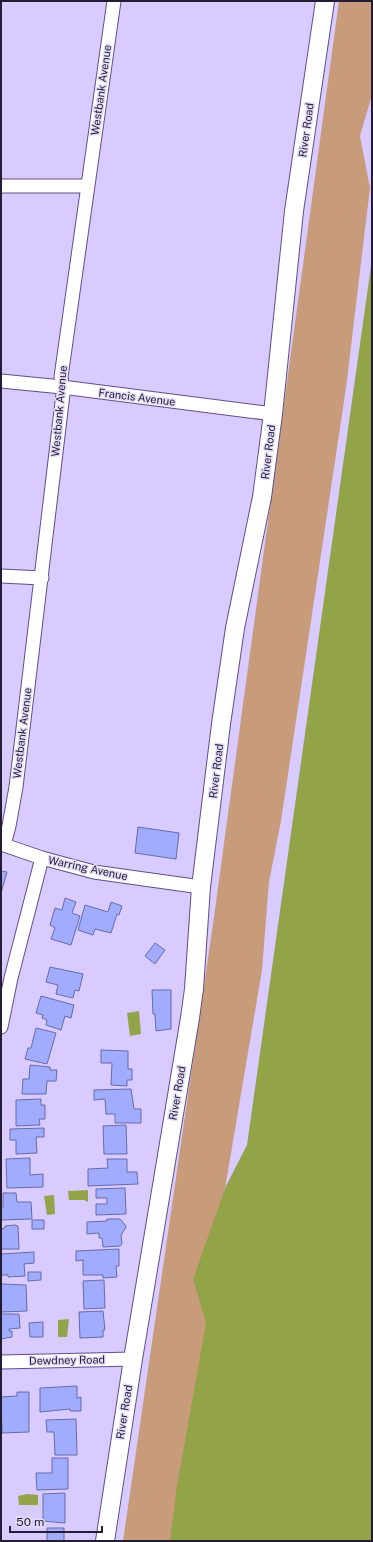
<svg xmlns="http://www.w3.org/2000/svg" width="373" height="1542" font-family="'Public Sans',sans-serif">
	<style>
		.green { fill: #c89b7a }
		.water { fill: #93a348 }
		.building { fill: #a1acfe; stroke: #656ca6 }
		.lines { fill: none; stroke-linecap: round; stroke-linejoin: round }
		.street-casing { stroke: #614e87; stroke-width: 15 }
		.secondary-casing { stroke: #614e87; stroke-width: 20 }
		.street { stroke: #fff; stroke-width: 13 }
		.secondary { stroke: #fff; stroke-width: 18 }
		.labels { text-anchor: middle; stroke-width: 3; stroke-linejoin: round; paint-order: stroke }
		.street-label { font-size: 11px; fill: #241c34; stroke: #e4ddf7 }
	</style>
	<rect width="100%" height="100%" fill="#d9cbff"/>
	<path class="green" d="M339,1H372V95L360,136L370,188L346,388L281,821L269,882L262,970L220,1218L208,1332L173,1541H123L213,924Z"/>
	<path class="water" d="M372,259V1541H170L177,1486L206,1323L193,1279L226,1186L247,1145Z
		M139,1011L141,1034L130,1036L127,1013Z
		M88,1190V1202L84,1200H69L68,1191Z
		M54,1195L55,1214L47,1215L44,1196Z
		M69,1319L67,1337H58V1320Z
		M27,1494L38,1495V1505H19L18,1496Z"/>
	<path class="building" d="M138,827L179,833L176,859L135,853Z
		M1,871L7,872L1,893Z
		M65,898L76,902L72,913L80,916L71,945L51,939L55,928L50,925L55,908L62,910Z
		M111,902L122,906L119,915L117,914L111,933L95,929L93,935L78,930L85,905L108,912Z
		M155,943L165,950L155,964L145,956Z
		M50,967L83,974L79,991L75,990L73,998L56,994L58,985L46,982Z
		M152,990H171V1029L156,1031L155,1014H153Z
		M41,996L74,1005L71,1018L65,1016L61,1030L46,1025L47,1020L42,1018L43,1015L36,1013Z
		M36,1028L56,1033L47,1064L25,1059L28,1048H31Z
		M101,1050L128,1051V1069H132V1080H127V1086L111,1085L112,1063H101Z
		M30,1065L50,1067V1070H57L56,1081H47L46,1094H22L23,1079H29Z
		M131,1089L134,1109H141V1123H115V1114H106L105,1099L94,1100V1090Z
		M41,1099V1105H45V1119H39L40,1125L16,1126V1100Z
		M126,1125L127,1154H104L103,1126Z
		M44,1128V1137H36L37,1153L16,1154V1140H10V1129Z
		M30,1158V1175L43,1174V1187L7,1188L6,1159Z
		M107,1159H127V1172H137L138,1184L88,1186V1169L108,1168Z
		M125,1188L126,1214L96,1215V1204H107V1198H96V1189Z
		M3,1193H16L17,1202H31L32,1219L1,1220V1208H3Z
		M107,1219H120L126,1226L125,1229L121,1235L122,1244L120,1246L103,1247L102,1238H99V1233L87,1234V1222L107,1221Z
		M32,1220H44V1229H32Z
		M15,1225L18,1226L19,1249H1V1229L5,1228V1226Z
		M119,1249V1266H116L117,1277L103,1278V1275H83V1260L76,1261V1251Z
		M34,1252V1263L24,1264L25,1276L8,1277V1275H1V1254Z
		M28,1272H41V1280L28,1281Z
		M104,1280L105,1308L84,1309L83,1281Z
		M1,1284L26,1285L27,1311L1,1312Z
		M103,1311L105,1330H103V1337L80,1338L79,1312Z
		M1,1314H19L20,1328L9,1329V1331H12V1337L1,1339Z
		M43,1322V1337H30L29,1323Z
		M77,1386V1398L81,1397V1411H70V1409L40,1412V1388Z
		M17,1392H29V1432L2,1433L1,1397L17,1396Z
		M76,1419L77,1455H55L54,1432H47L46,1420Z
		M52,1458H68V1489L37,1490L36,1473H52Z
		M65,1493V1523L43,1521V1494Z
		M47,1528H64V1541H47Z"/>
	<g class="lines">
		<g class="street-casing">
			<path id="street" d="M1,186H87
				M1,381L62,387L273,414
				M1,576L42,578
				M1,844L42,858L94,872L201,887
				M4,845L9,826L16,787L63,394L61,377L114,1
				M1,1027L11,978L42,858
				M1,1362L133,1359"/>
		</g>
		<g class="secondary-casing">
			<path id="secondary" d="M105,1541L133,1359L190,1018L194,989L201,887L221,724L235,628L262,497L273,414L294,211L325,1"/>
		</g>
		<use href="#street" class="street"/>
		<use href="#secondary" class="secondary"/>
	</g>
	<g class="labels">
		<g class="street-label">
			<text transform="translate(101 90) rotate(-82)" y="4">Westbank Avenue</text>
			<text transform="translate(306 130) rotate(-82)" y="4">River Road</text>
			<text transform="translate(137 397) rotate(7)" y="4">Francis Avenue</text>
			<text transform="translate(59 411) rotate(-85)" y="4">Westbank Avenue</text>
			<text transform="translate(268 452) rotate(-83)" y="4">River Road</text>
			<text transform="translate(22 733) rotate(-83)" y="4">Westbank Avenue</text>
			<text transform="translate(216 771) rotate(-83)" y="4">River Road</text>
			<text transform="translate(88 868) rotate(12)" y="4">Warring Avenue</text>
			<text transform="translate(177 1093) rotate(-80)" y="4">River Road</text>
			<text transform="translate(67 1360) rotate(-1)" y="4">Dewdney Road</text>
			<text transform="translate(124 1412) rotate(-81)" y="4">River Road</text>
		</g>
	</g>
	<rect width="373" height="1542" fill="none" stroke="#241c34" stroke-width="4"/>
	<path d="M10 1526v6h92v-6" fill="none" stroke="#241c34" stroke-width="2"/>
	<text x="16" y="1526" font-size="12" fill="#241c34" stroke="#e4ddf7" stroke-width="3" paint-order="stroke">50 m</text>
</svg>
